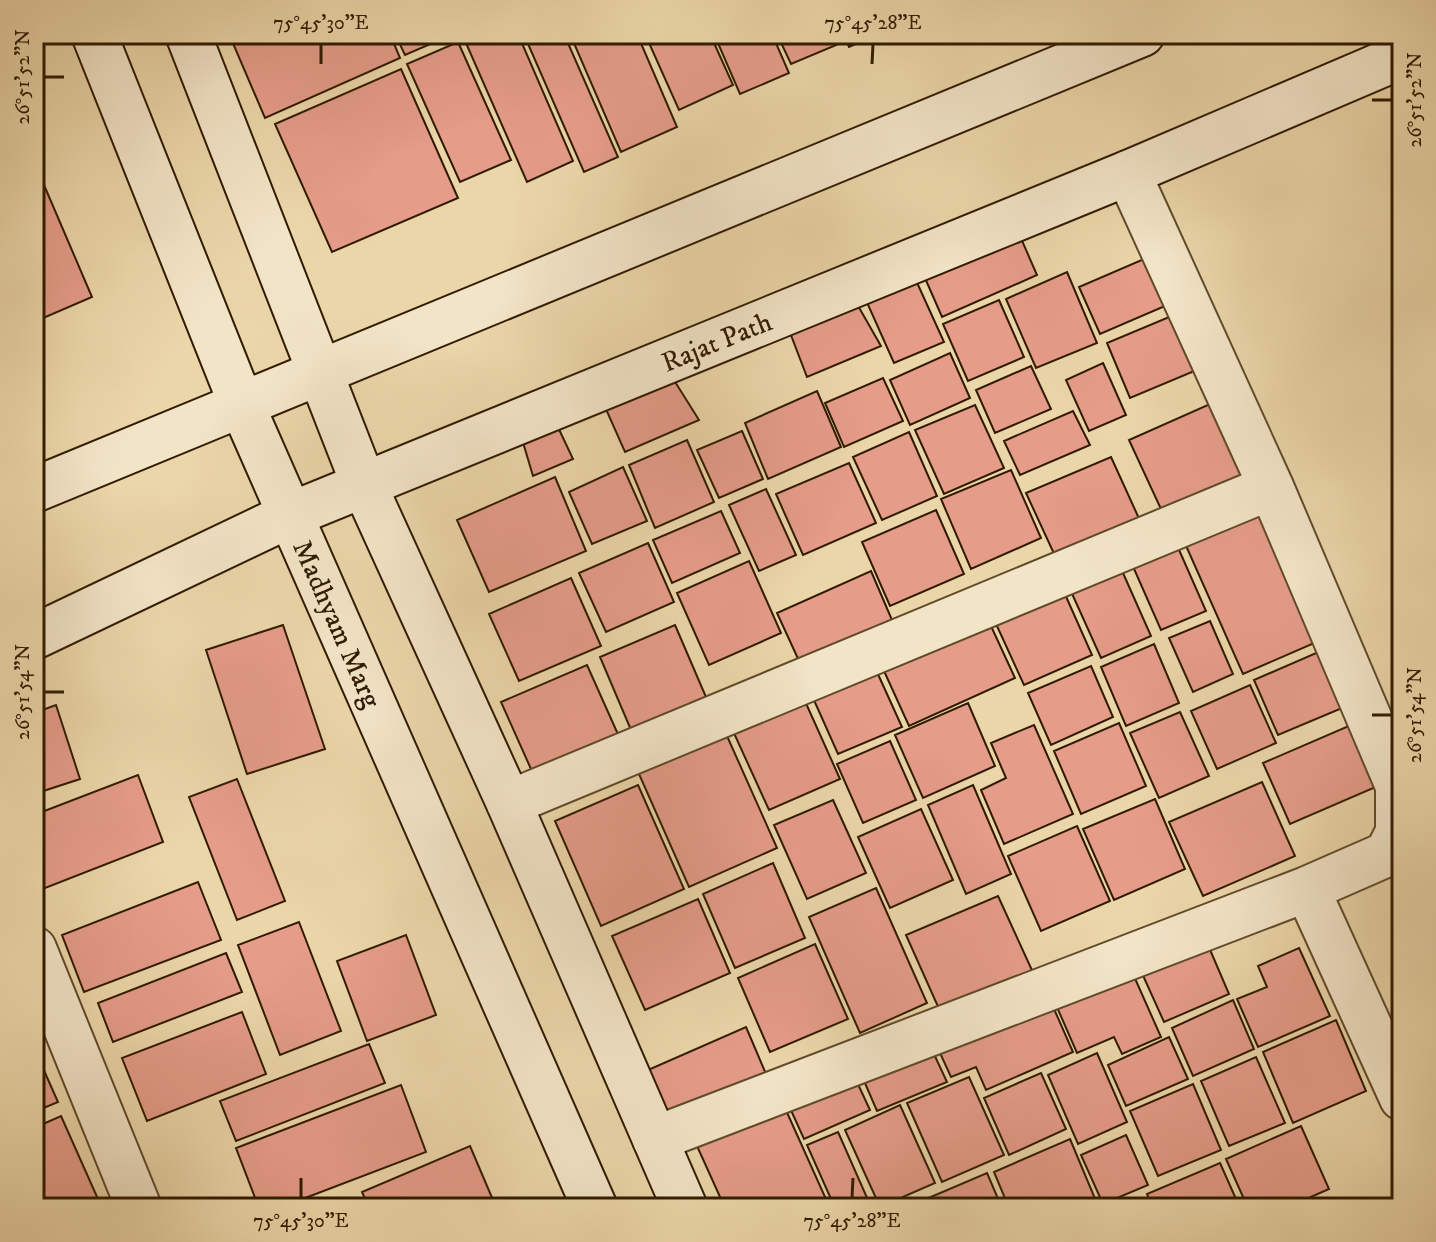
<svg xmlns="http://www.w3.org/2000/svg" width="1436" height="1242" font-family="'IM FELL DW Pica',serif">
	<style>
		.building { fill: #e59c89; stroke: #311b00; stroke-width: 2 }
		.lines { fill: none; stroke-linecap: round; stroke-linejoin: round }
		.street-casing { stroke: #604a2a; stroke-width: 48 }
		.secondary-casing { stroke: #311b00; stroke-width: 48 }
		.street { stroke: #f2e4c7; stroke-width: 44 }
		.secondary { stroke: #f2e4c7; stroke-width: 44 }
		.ticks { fill: none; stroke: #311b00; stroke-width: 3 }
		.labels { text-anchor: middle; stroke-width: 8; stroke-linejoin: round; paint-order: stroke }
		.street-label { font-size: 28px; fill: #311b00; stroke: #f2e4c7 }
		.neatline { fill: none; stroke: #311b00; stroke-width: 3 }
		.ticks-label { font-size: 20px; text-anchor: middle; fill: #311b00 }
	</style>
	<rect width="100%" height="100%" fill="#ebd6a9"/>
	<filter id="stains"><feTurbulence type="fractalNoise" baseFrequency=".0025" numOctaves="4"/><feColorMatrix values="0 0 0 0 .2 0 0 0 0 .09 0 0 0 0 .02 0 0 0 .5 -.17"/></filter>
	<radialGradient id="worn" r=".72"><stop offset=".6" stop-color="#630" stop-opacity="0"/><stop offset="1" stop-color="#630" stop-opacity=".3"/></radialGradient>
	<path class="building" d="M229,34H390L400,58L265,118Z
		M395,34H448L449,36L405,55Z
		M462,34H518L573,161L527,182Z
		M532,34H564L618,157L584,172L525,37Z
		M570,34H637L677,127L621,152Z
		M645,34H710L733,85L679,110Z
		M714,34H772L789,73L740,94Z
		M777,34H837L841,43L791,64Z
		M844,34H880L849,47Z
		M458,42L511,160L460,182L407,64Z
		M401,69L458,198L332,252L275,124Z
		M41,178L92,297L34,322V181Z
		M1016,227L1037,275L942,317L921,269Z
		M1158,253L1179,300L1100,334L1079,287Z
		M1067,272L1097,343L1036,368L1006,299Z
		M914,276L944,342L894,363L865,298Z
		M853,297L881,346L807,377L789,330Z
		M999,300L1024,357L968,381L943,324Z
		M1181,312L1204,367L1130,398L1107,343Z
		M950,353L970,398L910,425L890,380Z
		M1103,363L1126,415L1089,431L1066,380Z
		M1031,366L1051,409L995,433L976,390Z
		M672,377L699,420L625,452L601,398Z
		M883,378L903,421L844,447L825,403Z
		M817,391L841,447L768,479L745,423Z
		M1210,404L1247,487L1167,522L1129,440Z
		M975,405L1004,468L944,494L915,430Z
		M1073,411L1090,445L1020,475L1004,441Z
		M557,425L573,459L533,476L522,439Z
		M742,431L763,479L719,498L697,450Z
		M909,432L937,496L882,520L853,457Z
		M687,440L714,502L655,528L629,465Z
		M1111,457L1147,536L1062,571L1026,493Z
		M849,463L876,523L803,555L776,494Z
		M623,467L647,521L592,544L569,492Z
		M1011,470L1041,538L971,569L941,499Z
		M555,477L586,551L489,592L457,520Z
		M766,489L796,555L759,571L729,505Z
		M1259,506L1319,641L1243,674L1183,539Z
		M936,510L964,574L890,606L862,542Z
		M721,511L740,553L672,583L653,540Z
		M648,543L674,602L606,632L579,573Z
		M1176,543L1206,611L1161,630L1131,562Z
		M749,561L781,633L709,665L677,593Z
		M1119,564L1151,636L1101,658L1069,587Z
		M871,571L898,634L805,674L777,613Z
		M571,578L601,646L519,681L489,614Z
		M1060,583L1092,655L1024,685L991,613Z
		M985,613L1015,678L909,726L879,660Z
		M1210,621L1233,674L1193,692L1169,638Z
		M283,625L325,749L247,774L206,650Z
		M675,625L706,697L631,730L600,657Z
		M1154,644L1179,703L1126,726L1101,667Z
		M1323,650L1347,706L1278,735L1254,680Z
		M872,661L902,727L838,754L809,689Z
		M587,665L621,741L535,778L501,702Z
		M1091,666L1113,717L1051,745L1028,693Z
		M1250,685L1276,743L1217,769L1191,711Z
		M800,690L840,779L769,810L728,720Z
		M968,703L995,766L923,798L895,735Z
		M56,705L80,779L34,794V713Z
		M1180,712L1209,776L1159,798L1130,733Z
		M1119,723L1146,786L1081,814L1054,751Z
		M1034,725L1073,814L1004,844L981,790L1006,778L991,743Z
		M1351,725L1378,786L1290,824L1263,763Z
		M723,727L777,848L689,887L635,765Z
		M890,741L916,800L863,823L837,764Z
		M138,775L163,842L40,890L34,875V815Z
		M237,779L285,901L237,920L189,797Z
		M1262,782L1295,856L1203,896L1169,822Z
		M638,785L684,889L601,926L555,821Z
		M973,785L1011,874L966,894L928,805Z
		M1155,799L1185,869L1114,900L1083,829Z
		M833,800L866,873L807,899L774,825Z
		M921,809L953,880L890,908L858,837Z
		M1077,826L1110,901L1041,931L1008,856Z
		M773,863L805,938L735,968L703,894Z
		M198,882L221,940L84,992L62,935Z
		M876,888L927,1003L860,1033L809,917Z
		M998,896L1036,979L944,1020L906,935Z
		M698,899L730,973L645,1010L612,936Z
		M299,922L341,1031L280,1055L238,945Z
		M1202,931L1229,994L1164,1022L1136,960Z
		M406,935L436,1015L367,1041L337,961Z
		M815,944L848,1019L770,1052L738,978Z
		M1299,948L1330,1016L1258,1047L1237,999L1267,987L1258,966Z
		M226,953L242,992L113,1042L98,1003Z
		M1129,965L1161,1037L1122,1054L1114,1037L1077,1053L1053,998Z
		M1047,993L1073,1052L986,1090L976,1067L951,1077L935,1042Z
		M1233,1000L1254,1049L1193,1076L1172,1028Z
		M242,1012L266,1074L147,1121L122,1058Z
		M1336,1020L1366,1091L1293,1123L1263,1052Z
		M746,1027L769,1081L672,1123L648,1070Z
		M926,1037L947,1082L877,1111L858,1067Z
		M1169,1037L1188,1079L1126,1106L1108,1065Z
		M369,1044L385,1083L236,1141L220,1101Z
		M34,1048L58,1102L34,1112Z
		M1097,1053L1127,1122L1078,1144L1048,1075Z
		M1256,1057L1285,1123L1229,1146L1201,1081Z
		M850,1067L870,1110L804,1139L784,1095Z
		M1041,1073L1066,1129L1009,1155L984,1098Z
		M969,1077L1004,1155L942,1182L907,1103Z
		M1193,1084L1221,1150L1158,1176L1130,1111Z
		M401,1085L426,1152L279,1208H259L236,1148Z
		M900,1105L935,1183L880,1207L845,1130Z
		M785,1108L830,1208H725L697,1146Z
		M61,1116L102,1208H39L34,1197V1128Z
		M1301,1126L1329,1189L1286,1208H1248L1226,1159Z
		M838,1132L868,1200L848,1208H835L807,1145Z
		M1126,1135L1148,1185L1103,1204L1081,1155Z
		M1070,1139L1096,1201L1079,1208H1009L994,1172Z
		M470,1146L493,1200L474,1208H369L362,1192Z
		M1220,1163L1240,1208H1153L1147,1194Z
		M987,1173L1002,1208H905Z"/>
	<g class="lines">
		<g class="street-casing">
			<path id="street" d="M509,803L1271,487
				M1307,889L1402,1098
				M34,949L139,1208
				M655,1139L1307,889L1387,854L1398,832V786L1271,487L1128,173"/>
		</g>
		<g class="secondary-casing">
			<g id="secondary">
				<path id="s1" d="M94,34L241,403L595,1208"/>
				<path d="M188,34L364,485L509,803L685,1208"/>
				<path d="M34,490L1142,34"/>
				<path id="s2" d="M34,637L290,515L1128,173L1402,56"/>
			</g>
		</g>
		<use href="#street" class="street"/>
		<use href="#secondary" class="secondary"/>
	</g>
	<path class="ticks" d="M321,64V44M872,64L873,44M44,77H64M1372,100H1392M44,692H64M1372,715H1392M301,1198V1178M852,1198L853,1178"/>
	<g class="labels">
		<g class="street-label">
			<text dy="10" stroke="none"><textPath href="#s2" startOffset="744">Rajat Path</textPath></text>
			<text dy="10" stroke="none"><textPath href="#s1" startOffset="638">Madhyam Marg</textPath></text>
		</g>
	</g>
	<rect width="1436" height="1242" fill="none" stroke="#ebd6a9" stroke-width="88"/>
	<rect x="44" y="44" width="1348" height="1154" class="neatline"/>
	<g class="ticks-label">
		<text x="321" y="29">75°45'30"E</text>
		<text x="873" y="29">75°45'28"E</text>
		<text transform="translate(22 77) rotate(-90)" y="7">26°51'52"N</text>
		<text transform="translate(1414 100) rotate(-90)" y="7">26°51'52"N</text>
		<text transform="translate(22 692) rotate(-90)" y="7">26°51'54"N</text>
		<text transform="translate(1414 715) rotate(-90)" y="7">26°51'54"N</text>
		<text x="301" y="1227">75°45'30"E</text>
		<text x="852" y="1227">75°45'28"E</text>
	</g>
	<rect width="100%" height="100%" filter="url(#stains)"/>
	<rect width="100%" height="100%" fill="url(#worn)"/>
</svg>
